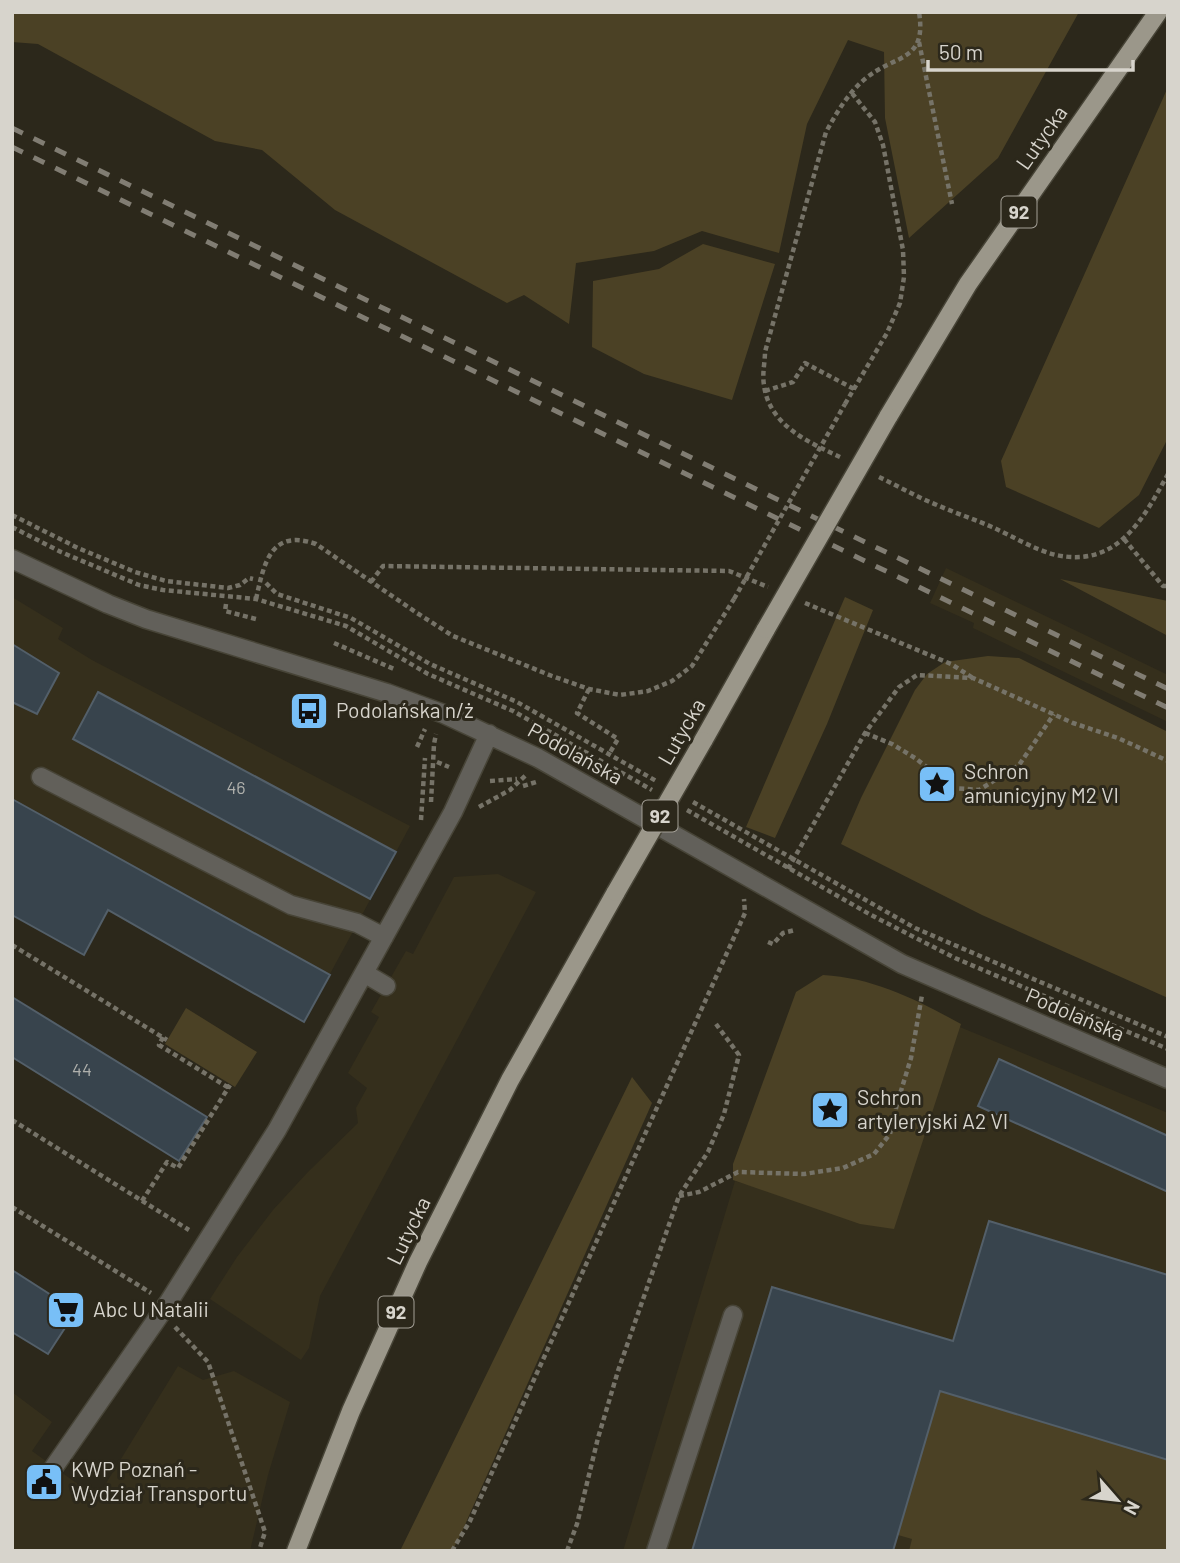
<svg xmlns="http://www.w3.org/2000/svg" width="1180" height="1563" font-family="Barlow,sans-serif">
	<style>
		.built { fill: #352f1c }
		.green { fill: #4b4125 }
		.building { fill: #38444d; stroke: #535f69; stroke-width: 2 }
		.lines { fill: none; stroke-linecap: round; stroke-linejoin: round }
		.minor-casing { stroke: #474437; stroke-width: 21 }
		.major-casing { stroke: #474437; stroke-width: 21 }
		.path { stroke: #767368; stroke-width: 4.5; stroke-dasharray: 5 3.5; stroke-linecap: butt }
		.minor { stroke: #62605a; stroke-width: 18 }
		.major { stroke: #9b978a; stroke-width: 18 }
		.rail { stroke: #817d73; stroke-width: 5; stroke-dasharray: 12 12; stroke-linecap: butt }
		.major-bridge-casing { stroke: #474437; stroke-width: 21; stroke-linecap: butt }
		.path-bridge { stroke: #767368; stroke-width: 4.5; stroke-dasharray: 5 3.5; stroke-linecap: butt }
		.major-bridge { stroke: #9b978a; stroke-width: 18 }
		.labels { text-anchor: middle; stroke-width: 6; stroke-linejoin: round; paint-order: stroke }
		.number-label { font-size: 18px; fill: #afb0ac }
		.shield { fill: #2c281b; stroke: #a4a097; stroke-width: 2 }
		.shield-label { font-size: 19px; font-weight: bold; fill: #d7d4cc }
		.street-label { font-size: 21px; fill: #d7d4cc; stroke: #2c281b }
		.poi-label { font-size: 21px; fill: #d7d4cc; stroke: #2c281b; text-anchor: start }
	</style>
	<rect width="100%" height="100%" fill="#2c281b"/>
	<path class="built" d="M946,568L1168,675V722L973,628L974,623L930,603Z
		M12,597L63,628L58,639L92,660L410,826L304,1022L108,911L84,955L12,915Z
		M498,874L536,892L320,1296L309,1348L301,1360L210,1299L237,1257L273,1210L307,1173L358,1123L356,1108L367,1088L348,1073L379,1017L371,1012L406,951L413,954L454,877Z
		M950,1023L1168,1113V1551H623L735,1181L887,1224Z
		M178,1366L203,1380L234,1371L290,1402L268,1475L250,1551H12V1392L52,1422L32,1451L97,1498Z"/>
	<path class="green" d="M12,12H1079L998,158L909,238L885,118L884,52L848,40L807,124L779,253L702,231L654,251L576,263L569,324L524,295L507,303L335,210L262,150L215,141L38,44L12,42Z
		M1168,87V438L1139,495L1099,528L1006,487L1001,461Z
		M703,244L775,264L732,400L644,374L592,347L593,281L659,269Z
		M1060,579L1168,601V636Z
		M845,597L873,610L827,724L775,838L746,827Z
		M988,656L1019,658L1168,732V998L982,915L841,844L861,798L915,690L927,674L945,662Z
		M823,975C875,978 917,1000 961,1024L894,1229L860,1224L733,1180V1164L796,992Z
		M186,1008L257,1052L235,1087L165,1044Z
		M632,1077L652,1103L460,1536L452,1551H400Z
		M940,1391L1168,1460L1167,1551H909L912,1539L898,1535Z"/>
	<path class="building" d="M12,644L59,673L37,714L12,702Z
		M98,692L396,852L370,899L73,739Z
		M12,799L330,975L304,1022L108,910L84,955L12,915Z
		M12,997L207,1117L179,1161L12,1057Z
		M999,1059L1168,1136V1192L978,1106Z
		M989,1221L1168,1275V1460L940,1391L893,1551H692L772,1287L953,1341Z
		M12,1270L76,1311L48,1354L12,1332Z"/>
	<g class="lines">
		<g class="minor-casing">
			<path id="minor" d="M12,559L108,604L146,619L387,693L444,714L538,758L902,964L1168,1079
				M41,777L291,905L357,923L384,937
				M364,973L386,986
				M54,1467L168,1303L277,1130L453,812L489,734
				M656,1551L733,1315"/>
		</g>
		<g class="major-casing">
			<path id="major" d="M888,417L968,284L1158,12
				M703,741L766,629
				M296,1551L351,1411L418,1262L510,1080L616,892"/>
		</g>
		<path class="path" d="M919,42L952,204
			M765,391L793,382L805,363L854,389
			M845,404L887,333L900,303L904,277L903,250L883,145L875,122L851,92
			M840,457C808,442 769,425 764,385C762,374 765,362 765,352L826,132C837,112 848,93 866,78C896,54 927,62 919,12
			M879,477C898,486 917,497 937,505C955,513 974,519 992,527C1012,536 1035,550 1056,555C1118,568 1143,519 1168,474
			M12,515L78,548L135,572L166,581L228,588L240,585L249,578L253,579
			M12,527L61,552L139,585L163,590L256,599L346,626L428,674L513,711L652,790
			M1124,539L1163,586H1168
			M371,582L383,566L729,571L768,587
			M266,583L277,594L351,618L430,664L517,702L658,782
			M256,599C264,564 270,528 316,544L417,613L453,636L552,676L589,689L620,695L648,691L672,681L692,666L734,599
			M805,603L951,664L973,678
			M226,604L225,611L256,619
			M334,643L394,669
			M589,689L577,713L618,739L609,754
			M865,733L892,744L915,758L954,788L979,790L1019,765L1054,714
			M417,747L425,729
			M437,762L449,767
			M490,781L517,779
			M523,786L536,782
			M431,802L434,744L436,734
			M693,802L915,928L1168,1037
			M479,807L510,790L526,775
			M687,810L871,915L955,958L1168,1049
			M421,820L425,758
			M788,869L865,733L899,687L917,675L973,678L1073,723L1118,738L1168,761
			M768,942L773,944L783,933L795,930
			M12,945L167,1040
			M163,1037L159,1045L229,1088
			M12,1120L189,1230
			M679,1196L699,1192L738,1172L804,1174L843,1168L874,1154L890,1134L897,1104L911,1058L922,995
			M142,1201L167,1162L178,1168L230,1085
			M12,1207L151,1293
			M175,1327L208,1362L265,1532L259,1551
			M452,1551L470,1521L745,913L744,899
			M567,1551L577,1524L598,1438L618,1371L679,1196L708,1152L724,1114L739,1055L716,1024"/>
		<use href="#minor" class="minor"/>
		<use href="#major" class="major"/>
		<path class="rail" d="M12,128L1168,689
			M12,147L1168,708"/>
		<g class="major-bridge-casing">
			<path id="major-bridge" d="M766,629L888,417
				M616,892L703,741"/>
		</g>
		<path class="path-bridge" d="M734,599L845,404"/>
		<use href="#major-bridge" class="major-bridge"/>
	</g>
	<defs>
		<g id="bus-square" transform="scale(2.0125)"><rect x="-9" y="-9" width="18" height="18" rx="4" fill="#78bff7" stroke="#2c281b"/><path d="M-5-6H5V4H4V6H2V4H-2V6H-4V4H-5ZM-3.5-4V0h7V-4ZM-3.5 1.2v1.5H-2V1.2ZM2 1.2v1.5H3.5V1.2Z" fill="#111"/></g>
		<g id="sight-square" transform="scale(2.0125)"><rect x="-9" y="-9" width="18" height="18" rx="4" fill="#78bff7" stroke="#2c281b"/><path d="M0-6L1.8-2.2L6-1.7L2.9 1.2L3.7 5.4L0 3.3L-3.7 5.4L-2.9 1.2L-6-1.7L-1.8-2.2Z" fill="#111"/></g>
		<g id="supermarket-square" transform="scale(2.0125)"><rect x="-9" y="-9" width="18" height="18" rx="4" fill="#78bff7" stroke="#2c281b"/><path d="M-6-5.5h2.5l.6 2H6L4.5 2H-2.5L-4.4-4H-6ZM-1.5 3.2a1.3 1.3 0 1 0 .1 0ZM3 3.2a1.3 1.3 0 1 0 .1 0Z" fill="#111"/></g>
		<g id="civic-square" transform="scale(2.0125)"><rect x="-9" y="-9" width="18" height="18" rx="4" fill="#78bff7" stroke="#2c281b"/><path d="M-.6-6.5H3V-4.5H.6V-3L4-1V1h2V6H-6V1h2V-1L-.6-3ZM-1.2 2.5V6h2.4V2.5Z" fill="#111"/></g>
	</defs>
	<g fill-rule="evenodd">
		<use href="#bus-square" x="309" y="711"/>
		<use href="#sight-square" x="937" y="784"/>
		<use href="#sight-square" x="830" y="1110"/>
		<use href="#supermarket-square" x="66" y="1310"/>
		<use href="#civic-square" x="44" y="1482"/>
	</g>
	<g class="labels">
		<g class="number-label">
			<text x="236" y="794">46</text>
			<text x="82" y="1076">44</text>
		</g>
		<g class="shield">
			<rect x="1001.5" y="196.5" width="35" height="31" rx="5"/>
			<rect x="642.5" y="800.5" width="35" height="31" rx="5"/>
			<rect x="378.5" y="1296.5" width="35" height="31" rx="5"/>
		</g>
		<g class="shield-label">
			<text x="1019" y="219">92</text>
			<text x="660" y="823">92</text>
			<text x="396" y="1319">92</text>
		</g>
		<g class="street-label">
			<text transform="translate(1042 138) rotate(-55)" y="7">Lutycka</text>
			<text transform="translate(682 732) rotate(-60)" y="7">Lutycka</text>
			<text transform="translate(575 754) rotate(29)" y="7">Podolańska</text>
			<text transform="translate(1075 1015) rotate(23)" y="7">Podolańska</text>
			<text transform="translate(409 1231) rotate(-64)" y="7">Lutycka</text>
		</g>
		<g class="poi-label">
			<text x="336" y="718">Podolańska n/ż</text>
			<text x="964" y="779">Schron<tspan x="964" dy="24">amunicyjny M2 VI</tspan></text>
			<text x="857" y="1105">Schron<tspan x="857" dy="24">artyleryjski A2 VI</tspan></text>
			<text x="93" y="1317">Abc U Natalii</text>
			<text x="71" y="1477">KWP Poznań -<tspan x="71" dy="24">Wydział Transportu</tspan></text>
		</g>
	</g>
	<rect width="1180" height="1563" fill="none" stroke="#d7d4cc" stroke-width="28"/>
	<g transform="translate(1117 1500) rotate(118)" stroke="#2c281b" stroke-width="5" paint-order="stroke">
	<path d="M0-5L12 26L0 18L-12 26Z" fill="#d7d4cc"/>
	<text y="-10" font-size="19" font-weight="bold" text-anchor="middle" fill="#d7d4cc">N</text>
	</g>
	<path d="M928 60v10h205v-10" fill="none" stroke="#d7d4cc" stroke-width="3.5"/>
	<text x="939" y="60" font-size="21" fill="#d7d4cc" stroke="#2c281b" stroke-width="5" paint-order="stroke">50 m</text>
</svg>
